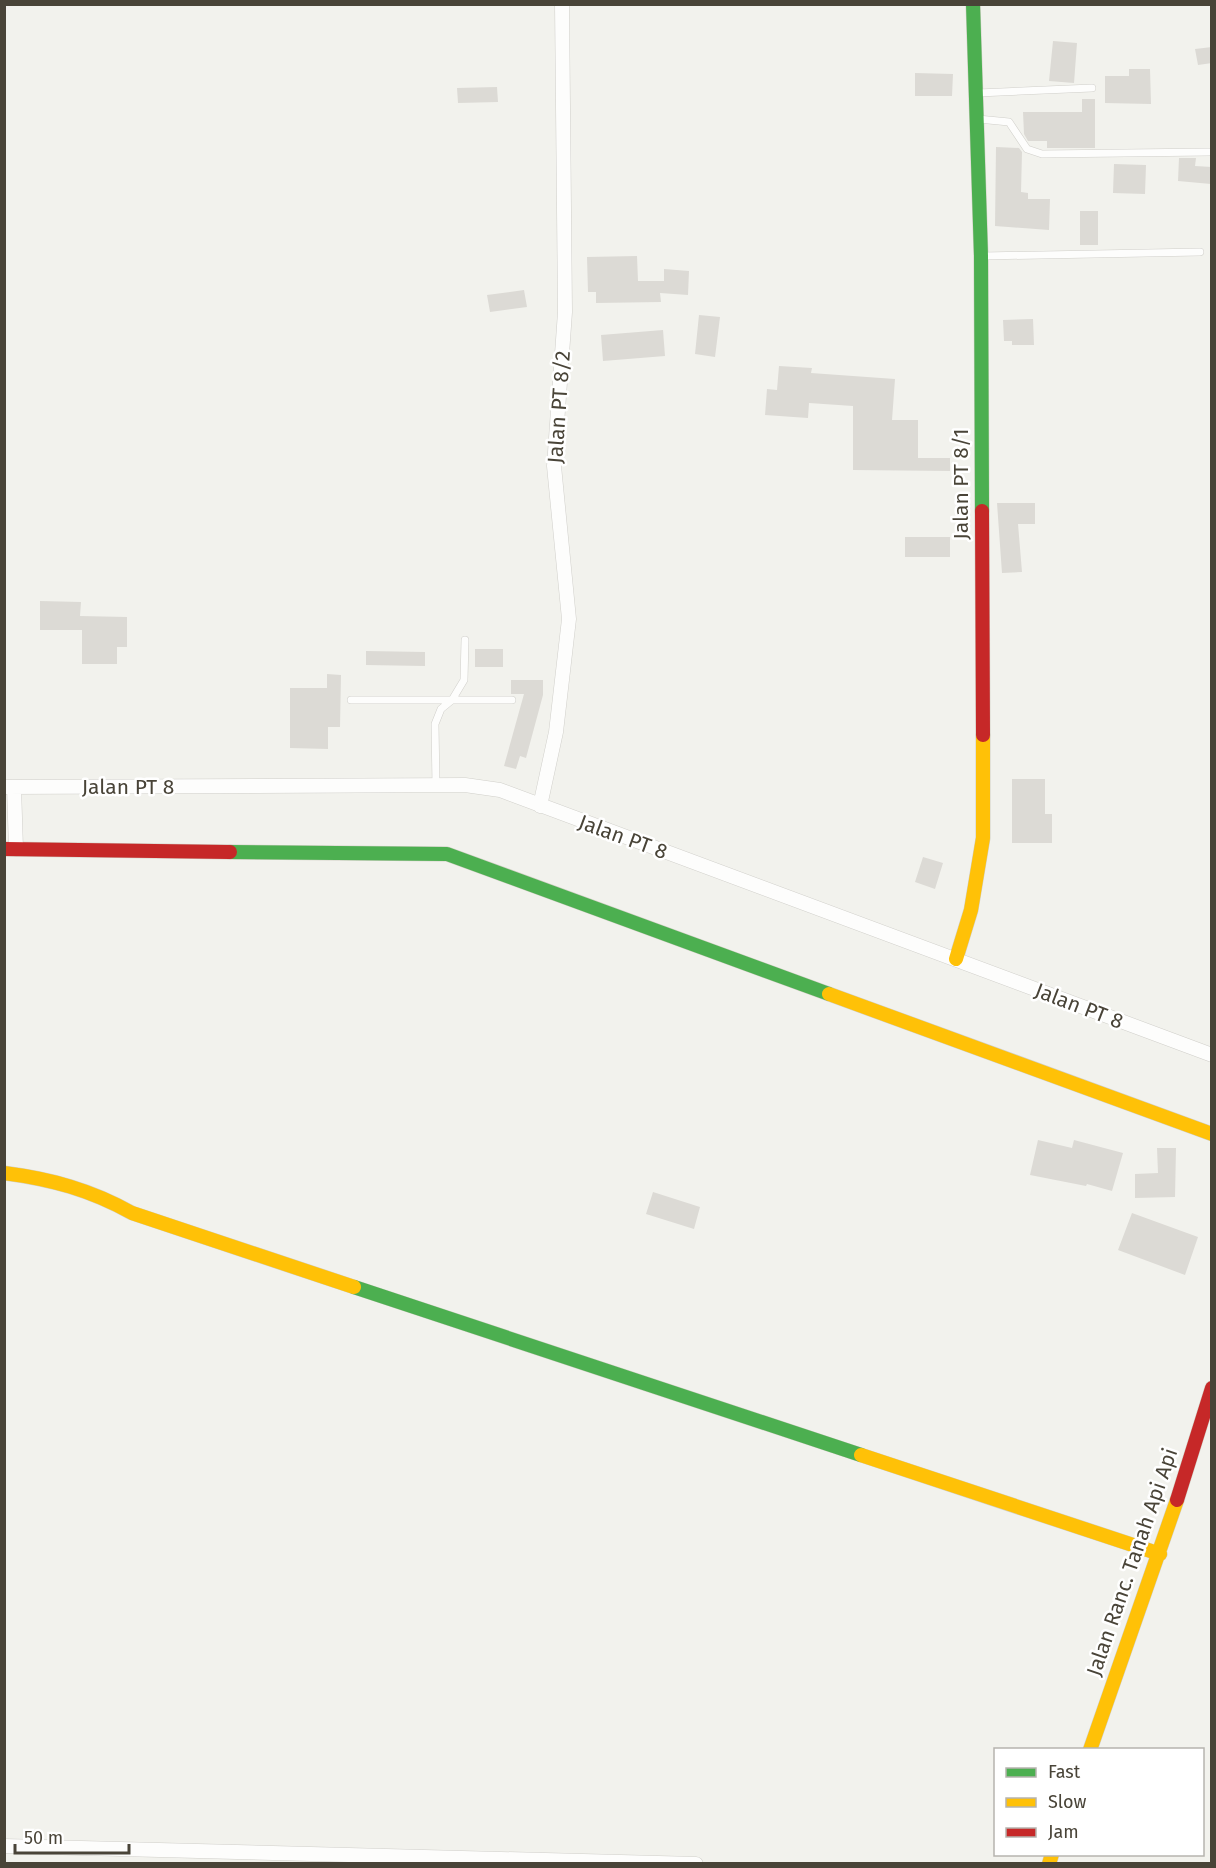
<svg xmlns="http://www.w3.org/2000/svg" width="1216" height="1868" font-family="'Fira Sans',sans-serif">
	<style>
		.building { fill: #dcdad5 }
		.lines { fill: none; stroke-linecap: round; stroke-linejoin: round }
		.lane-casing { stroke: #d0cfca; stroke-width: 8 }
		.street-casing { stroke: #d0cfca; stroke-width: 15 }
		.fast-casing { stroke: #d1cfc4; stroke-width: 15 }
		.slow-casing { stroke: #d1cfc4; stroke-width: 15 }
		.jam-casing { stroke: #d1cfc4; stroke-width: 15 }
		.lane { stroke: #fdfdfc; stroke-width: 7 }
		.street { stroke: #fdfdfc; stroke-width: 14 }
		.fast { stroke: #4caf50; stroke-width: 14 }
		.slow { stroke: #ffc107; stroke-width: 14 }
		.jam { stroke: #c62828; stroke-width: 14 }
		.labels { text-anchor: middle; stroke-width: 5; stroke-linejoin: round; paint-order: stroke }
		.street-label { font-size: 21px; fill: #494438; stroke: #fff }
	</style>
	<rect width="100%" height="100%" fill="#f2f2ed"/>
	<path class="building" d="M1053,41L1077,43L1074,83L1049,81Z
		M1212,47V63L1198,65L1195,49Z
		M1129,69H1150L1151,104L1105,103V76H1129Z
		M915,73L953,74L952,96H915Z
		M497,87L498,102L458,103L457,88Z
		M1082,99H1095V148H1047V141H1028L1024,134L1023,112H1082Z
		M996,147L1019,148L1022,152L1021,192L1028,193V199H1050L1049,230L995,226Z
		M1179,158H1196L1195,166L1212,167L1211,184L1178,181Z
		M1114,164L1146,165L1145,194L1113,193Z
		M1080,211H1098V245H1080Z
		M637,256L638,281H664V269L689,271L688,295L660,293L661,302L596,303V292H588L587,257Z
		M524,290L527,307L490,312L487,295Z
		M699,315L720,317L715,357L695,354Z
		M1033,319L1034,345H1012V341H1004L1003,320Z
		M663,330L665,356L603,361L601,335Z
		M779,366L812,368L811,373L895,379L892,420H918V458H950V471L853,470V406L809,403L808,418L765,415L767,389L777,390Z
		M997,503H1035V524H1018L1022,572L1002,573Z
		M905,537H950V557H905Z
		M40,601L81,602L80,616L127,617V647H117V664H82V630H40Z
		M475,649H503V667H475Z
		M366,651L425,652V666L366,665Z
		M327,674L341,675L340,727H328V749L290,748V688H327Z
		M511,680H543V695L526,758L520,756L516,769L504,766L524,694H511Z
		M1012,779H1045V814H1052V843H1012Z
		M923,857L943,863L935,889L915,882Z
		M1038,1140L1072,1148L1074,1140L1123,1153L1112,1191L1087,1184L1086,1186L1030,1175Z
		M1157,1148H1176L1175,1197L1135,1198V1174L1158,1173Z
		M653,1192L700,1207L694,1229L646,1214Z
		M1132,1213L1198,1237L1185,1275L1118,1250Z"/>
	<g class="lines">
		<g class="lane-casing">
			<path id="lane" d="M978,93L1092,88
				M978,119L1009,122L1027,149L1042,154L1209,152
				M984,256L1200,252
				M351,700H512
				M436,786L435,724L441,709L452,700L464,680L465,640"/>
		</g>
		<g class="street-casing">
			<path id="street" d="M4,787L465,785L500,790L1212,1055
				M14,787L16,849
				M540,806L556,732L569,619L554,466L565,312L562,4
				M4,1846L696,1864"/>
		</g>
		<g class="fast-casing">
			<path id="fast" d="M973,4L981,256L982,511
				M230,852L447,854L829,994
				M354,1287L861,1455"/>
		</g>
		<g class="slow-casing">
			<path id="slow" d="M956,959L971,910L983,838V735
				M829,994L1212,1134
				M4,1173C51,1179 91,1190 132,1213L354,1287
				M861,1455L1160,1554
				M1090,1750L1177,1500
				M1049,1864L1052,1854"/>
		</g>
		<g class="jam-casing">
			<path id="jam" d="M982,511L983,735
				M4,849L230,852
				M1177,1500L1212,1388"/>
		</g>
		<use href="#lane" class="lane"/>
		<use href="#street" class="street"/>
		<use href="#fast" class="fast"/>
		<use href="#slow" class="slow"/>
		<use href="#jam" class="jam"/>
	</g>
	<g class="labels">
		<g class="street-label">
			<text transform="translate(559 407) rotate(-86)" y="7">Jalan PT 8/2</text>
			<text transform="translate(961 484) rotate(-90)" y="7">Jalan PT 8/1</text>
			<text x="128" y="794">Jalan PT 8</text>
			<text transform="translate(623 837) rotate(20)" y="7">Jalan PT 8</text>
			<text transform="translate(1079 1006) rotate(21)" y="7">Jalan PT 8</text>
			<text transform="translate(1132 1562) rotate(-71)" y="7">Jalan Ranc. Tanah Api Api</text>
		</g>
	</g>
	<rect width="1216" height="1868" fill="none" stroke="#494438" stroke-width="12"/>
	<rect x="994" y="1748" width="210" height="108" fill="#ffffff" stroke="#b6b4af" stroke-width="1.5"/>
	<rect x="1006" y="1768" width="30" height="9" fill="#4caf50" stroke="#b6b4af" stroke-width="1.5"/>
	<text x="1048" y="1778" font-size="18" fill="#494438">Fast</text>
	<rect x="1006" y="1798" width="30" height="9" fill="#ffc107" stroke="#b6b4af" stroke-width="1.5"/>
	<text x="1048" y="1808" font-size="18" fill="#494438">Slow</text>
	<rect x="1006" y="1828" width="30" height="9" fill="#c62828" stroke="#b6b4af" stroke-width="1.5"/>
	<text x="1048" y="1838" font-size="18" fill="#494438">Jam</text>
	<path d="M15 1844v9h114v-9" fill="none" stroke="#494438" stroke-width="3"/>
	<text x="24" y="1844" font-size="18" fill="#494438" stroke="#ffffff" stroke-width="4.5" paint-order="stroke">50 m</text>
</svg>
